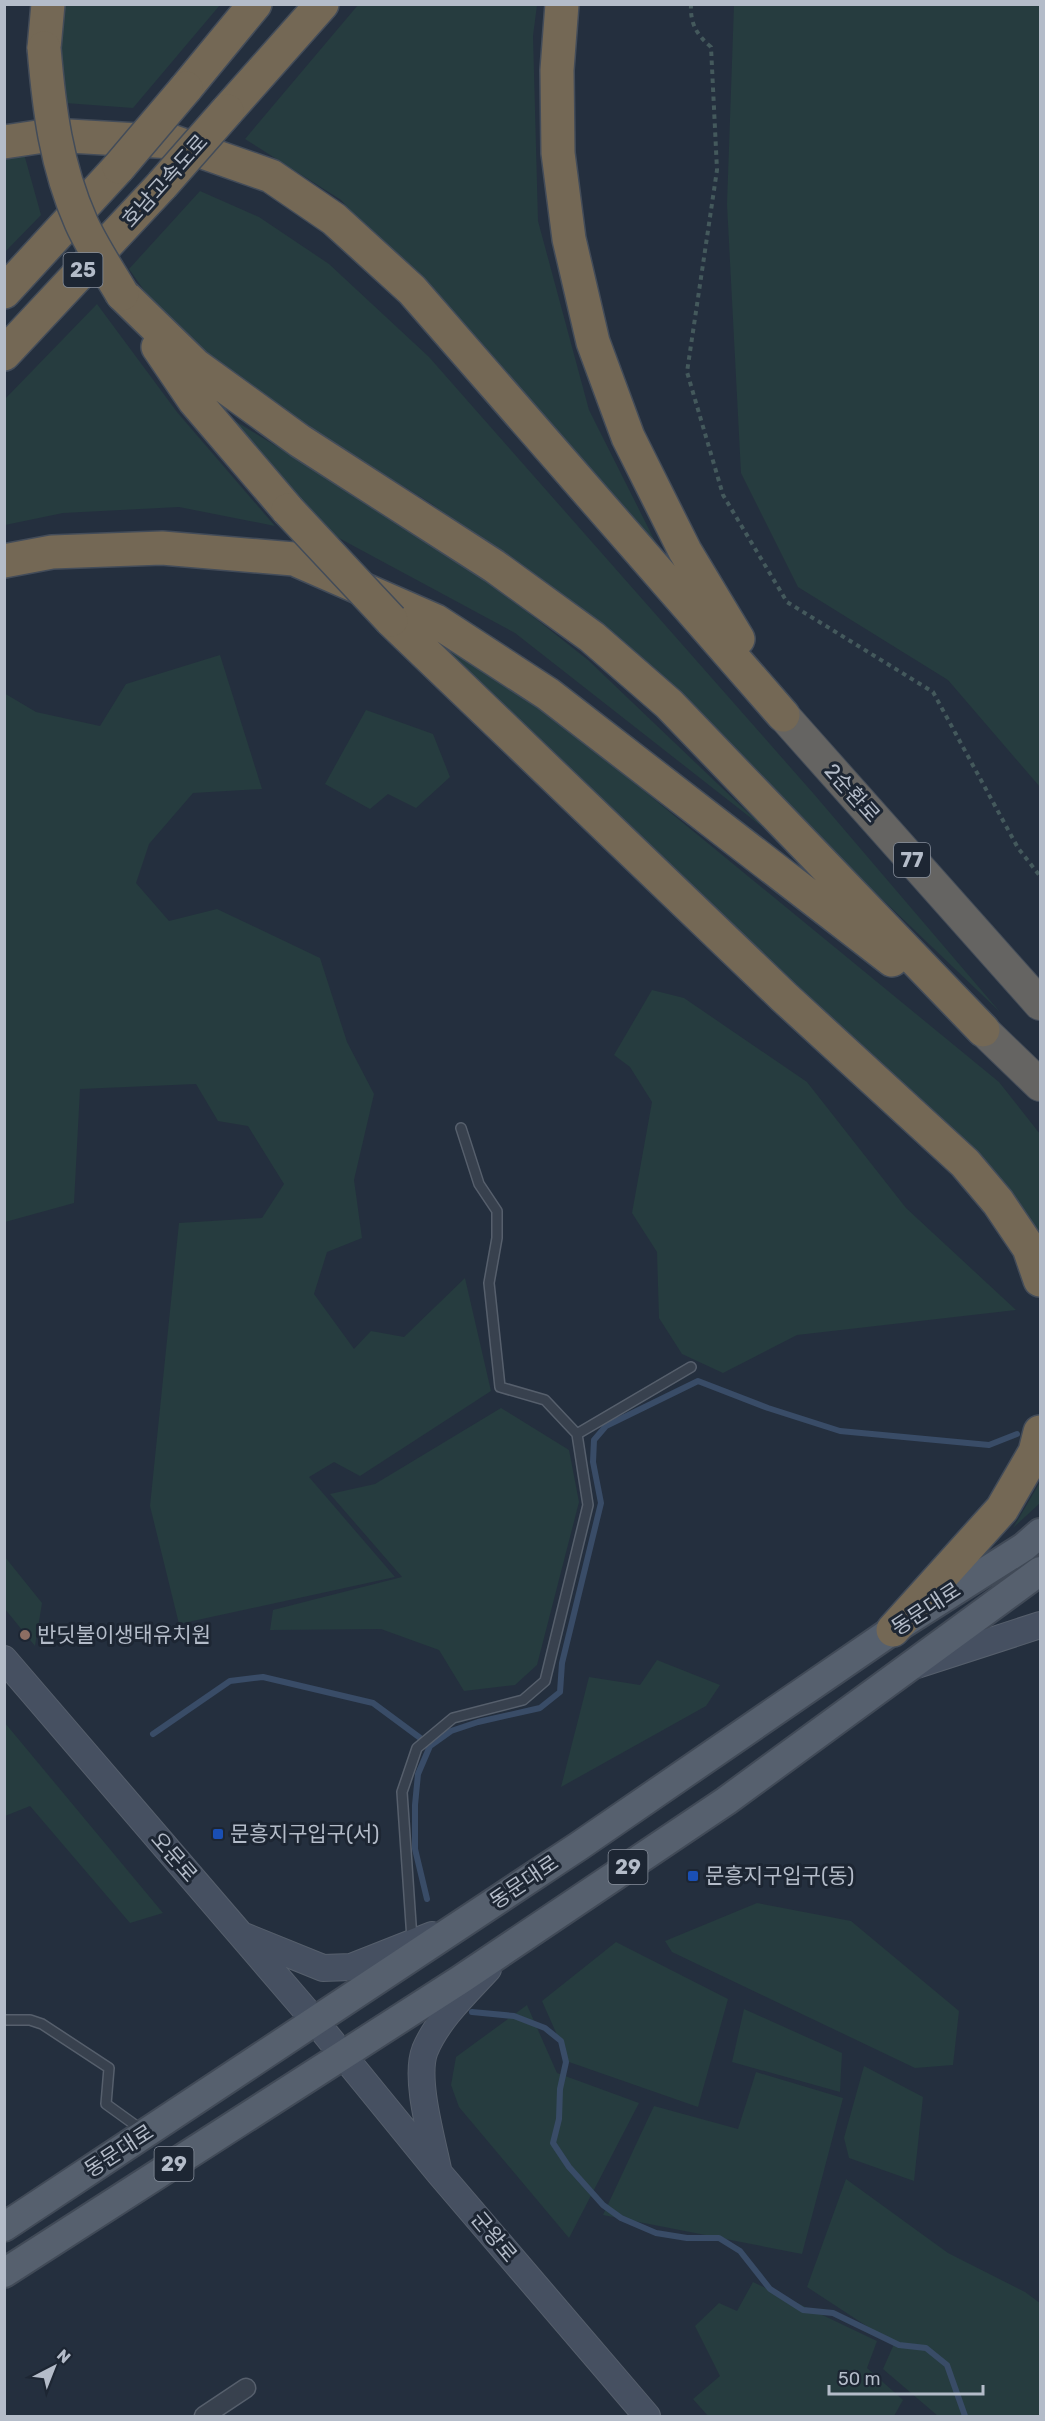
<svg xmlns="http://www.w3.org/2000/svg" width="1045" height="2421" font-family="Rubik,'Noto Sans KR',sans-serif">
	<style>
		.green { fill: #263c3f }
		.lines { fill: none; stroke-linecap: round; stroke-linejoin: round }
		.stream { stroke: #394c67; stroke-width: 6 }
		.service-casing { stroke: #565f6c; stroke-width: 12 }
		.minor-casing { stroke: #565f6c; stroke-width: 21 }
		.secondary-casing { stroke: #565f6c; stroke-width: 28 }
		.primary-casing { stroke: #414a57; stroke-width: 32 }
		.trunk-casing { stroke: #434c59; stroke-width: 34 }
		.motorway-casing { stroke: #434c59; stroke-width: 36 }
		.path { stroke: #44595c; stroke-width: 4; stroke-dasharray: 4.5 4.5; stroke-linecap: butt }
		.service { stroke: #38414e; stroke-width: 9 }
		.minor { stroke: #38414e; stroke-width: 18 }
		.secondary { stroke: #465061; stroke-width: 26 }
		.primary { stroke: #56606e; stroke-width: 28 }
		.trunk { stroke: #656462; stroke-width: 32 }
		.motorway { stroke: #746855; stroke-width: 33 }
		.motorway-bridge-casing { stroke: #434c59; stroke-width: 36; stroke-linecap: butt }
		.motorway-bridge { stroke: #746855; stroke-width: 33 }
		.education-dot { fill: #8d6e63; stroke: #1d2633; stroke-width: 2 }
		.transit-dot { fill: #1a4fb4; stroke: #1d2633; stroke-width: 2 }
		.labels { text-anchor: middle; stroke-width: 6; stroke-linejoin: round; paint-order: stroke }
		.shield { fill: #1d2633; stroke: #878f9c; stroke-width: 1.5 }
		.shield-label { font-size: 20px; font-weight: bold; fill: #b4bcc9 }
		.street-label { font-size: 21px; fill: #b4bcc9; stroke: #1d2633 }
		.poi-label { font-size: 21px; fill: #b4bcc9; stroke: #1d2633; text-anchor: start }
	</style>
	<rect width="100%" height="100%" fill="#242f3e"/>
	<path class="green" d="M62,5H220L133,108L65,103L58,24Z
		M358,5H537L533,36L538,221L589,410L666,563L341,200L245,139Z
		M734,5H1040V787L948,680L798,587L741,473L727,204Z
		M21,143L41,215L5,252V147Z
		M200,191L259,217L329,264L429,357L813,793L1000,1012L632,660L432,504L219,372L176,336L129,269Z
		M97,304L177,412L275,526L179,507L63,513L5,525V399Z
		M209,405L459,558L588,660L765,829L515,633L337,537Z
		M420,630L504,676L999,1082L1040,1134V1268L1035,1249Z
		M220,655L262,789L193,793L149,844L136,883L169,921L217,909L320,958L347,1042L374,1094L354,1180L362,1238L327,1252L314,1294L354,1349L371,1331L404,1337L465,1278L491,1391L360,1476L334,1462L309,1477L395,1577L179,1624L150,1506L179,1223L262,1218L284,1184L248,1126L218,1121L196,1084L80,1089L74,1203L5,1222L4,693L36,712L100,726L126,684Z
		M366,710L433,734L450,777L416,808L388,794L370,809L325,784Z
		M652,990L684,998L807,1082L906,1208L1016,1310L797,1335L723,1373L682,1354L659,1318L657,1252L632,1213L652,1102L630,1067L614,1055Z
		M501,1408L569,1450L579,1502L537,1665L515,1685L464,1691L439,1650L381,1629L270,1630L273,1610L402,1577L330,1494L375,1484Z
		M1040,1482V1503L1013,1528Z
		M5,1557L42,1603L35,1646L5,1609Z
		M657,1660L720,1685L706,1706L561,1787L589,1677L640,1685Z
		M5,1723L163,1913L130,1923L30,1806L5,1816Z
		M757,1903L851,1921L959,2011L953,2065L915,2068L672,1952L665,1941Z
		M616,1942L728,1999L698,2107L569,2062L542,2001Z
		M527,2005L557,2073L639,2103L569,2238L459,2107L451,2085L456,2057Z
		M744,2009L842,2053L840,2092L732,2062Z
		M864,2066L923,2097L914,2181L849,2158L844,2138Z
		M756,2072L843,2098L802,2254L603,2215L654,2106L738,2129Z
		M846,2179L948,2253L1025,2292L1040,2303V2416H938L883,2369L894,2344L807,2287Z
		M753,2282L877,2341L867,2368L903,2400L894,2416H708L693,2399L720,2376L695,2326L719,2303L737,2311Z"/>
	<g class="lines">
		<path class="stream" d="M153,1734L230,1681L263,1677L373,1703L427,1743
			M427,1899L415,1849V1805L418,1774L430,1746L451,1731L478,1722L540,1708L560,1692L562,1663L601,1503L593,1462L594,1440L606,1426L698,1381L768,1408L840,1431L989,1445L1017,1434
			M472,2012L514,2016L545,2028L561,2041L566,2062L560,2089L559,2119L553,2143L569,2167L603,2205L621,2218L656,2233L687,2238H719L740,2251L770,2289L803,2310L833,2313L899,2345L926,2348L947,2365L965,2416"/>
		<g class="service-casing">
			<path id="service" d="M577,1434L691,1367
				M412,1939L402,1792L417,1748L453,1718L523,1700L545,1681L588,1505L577,1434L545,1400L500,1387L489,1283L497,1238V1211L479,1184L461,1128
				M4,2020H30L42,2024L109,2068L106,2104L142,2130"/>
		</g>
		<g class="minor-casing">
			<path id="minor" d="M204,2416L246,2388"/>
		</g>
		<g class="secondary-casing">
			<path id="secondary" d="M4,1659L315,2021L439,2173L647,2416
				M917,1665L1040,1625
				M244,1936L323,1968L351,1967L432,1935
				M438,2169C432,2139 414,2078 425,2050C438,2019 466,1993 488,1969"/>
		</g>
		<g class="primary-casing">
			<path id="primary" d="M4,2227L579,1846L893,1630L1024,1547L1040,1533
				M4,2273L460,1980L726,1801L1040,1571"/>
		</g>
		<g class="trunk-casing">
			<path id="trunk" d="M783,715L1040,1004
				M983,1030L1040,1085"/>
		</g>
		<g class="motorway-casing">
			<path id="motorway" d="M562,4L557,70L558,153L569,239L593,342L628,437L685,551L738,639
				M44,48L48,4
				M186,88L255,4
				M227,111L322,4
				M4,142L51,135L174,142L271,176L334,219L412,290L783,715
				M4,292L119,167
				M122,294L195,365L300,441L494,566L592,637L669,704L983,1030
				M158,347L194,400L288,510
				M4,354L162,185
				M4,561L52,552L162,548L294,559L436,621L548,694L892,960
				M391,620L784,997L965,1163L998,1202L1029,1248L1040,1280
				M893,1630L1002,1509L1035,1452L1040,1432"/>
		</g>
		<path class="path" d="M691,4C690,24 697,35 711,47L717,170L687,372L723,495L787,602L933,692L1018,848L1040,876"/>
		<use href="#service" class="service"/>
		<use href="#minor" class="minor"/>
		<use href="#secondary" class="secondary"/>
		<use href="#primary" class="primary"/>
		<use href="#trunk" class="trunk"/>
		<use href="#motorway" class="motorway"/>
		<g class="motorway-bridge-casing">
			<path id="motorway-bridge" d="M44,48C49,108 56,166 81,222C92,247 108,270 122,294
				M119,167L186,88
				M162,185L227,111
				M288,510L391,620"/>
		</g>
		<use href="#motorway-bridge" class="motorway-bridge"/>
	</g>
	<circle class="education-dot" cx="25" cy="1635" r="6"/>
	<g class="transit-dot">
		<rect x="212" y="1828" width="12" height="12" rx="3"/>
		<rect x="687" y="1870" width="12" height="12" rx="3"/>
	</g>
	<g class="labels">
		<g class="shield">
			<rect x="63.5" y="253" width="39" height="34" rx="4.5"/>
			<rect x="894" y="843" width="36" height="34" rx="4.5"/>
			<rect x="608.5" y="1850" width="39" height="34" rx="4.5"/>
			<rect x="154.5" y="2147" width="39" height="34" rx="4.5"/>
		</g>
		<g class="shield-label">
			<text x="83" y="277">25</text>
			<text x="912" y="867">77</text>
			<text x="628" y="1874">29</text>
			<text x="174" y="2171">29</text>
		</g>
		<g class="street-label">
			<text transform="translate(165 181) rotate(-48)" y="7">호남고속도로</text>
			<text transform="translate(852 793) rotate(48)" y="7">2순환로</text>
			<text transform="translate(926 1609) rotate(-33)" y="7">동문대로</text>
			<text transform="translate(174 1857) rotate(49)" y="7">오문로</text>
			<text transform="translate(524 1882) rotate(-34)" y="7">동문대로</text>
			<text transform="translate(119 2151) rotate(-33)" y="7">동문대로</text>
			<text transform="translate(494 2237) rotate(50)" y="7">군왕로</text>
		</g>
		<g class="poi-label">
			<text x="37" y="1642">반딧불이생태유치원</text>
			<text x="230" y="1841">문흥지구입구(서)</text>
			<text x="705" y="1883">문흥지구입구(동)</text>
		</g>
	</g>
	<rect width="1045" height="2421" fill="none" stroke="#b4bcc9" stroke-width="12"/>
	<g transform="translate(54 2367) rotate(42)" stroke="#1d2633" stroke-width="4.5" paint-order="stroke">
	<path d="M0-4.5L10 22L0 15L-10 22Z" fill="#b4bcc9"/>
	<text y="-9" font-size="16" font-weight="bold" text-anchor="middle" fill="#b4bcc9">N</text>
	</g>
	<path d="M829 2385v9h154v-9" fill="none" stroke="#b4bcc9" stroke-width="3"/>
	<text x="838" y="2385" font-size="18" fill="#b4bcc9" stroke="#1d2633" stroke-width="4.5" paint-order="stroke">50 m</text>
</svg>
